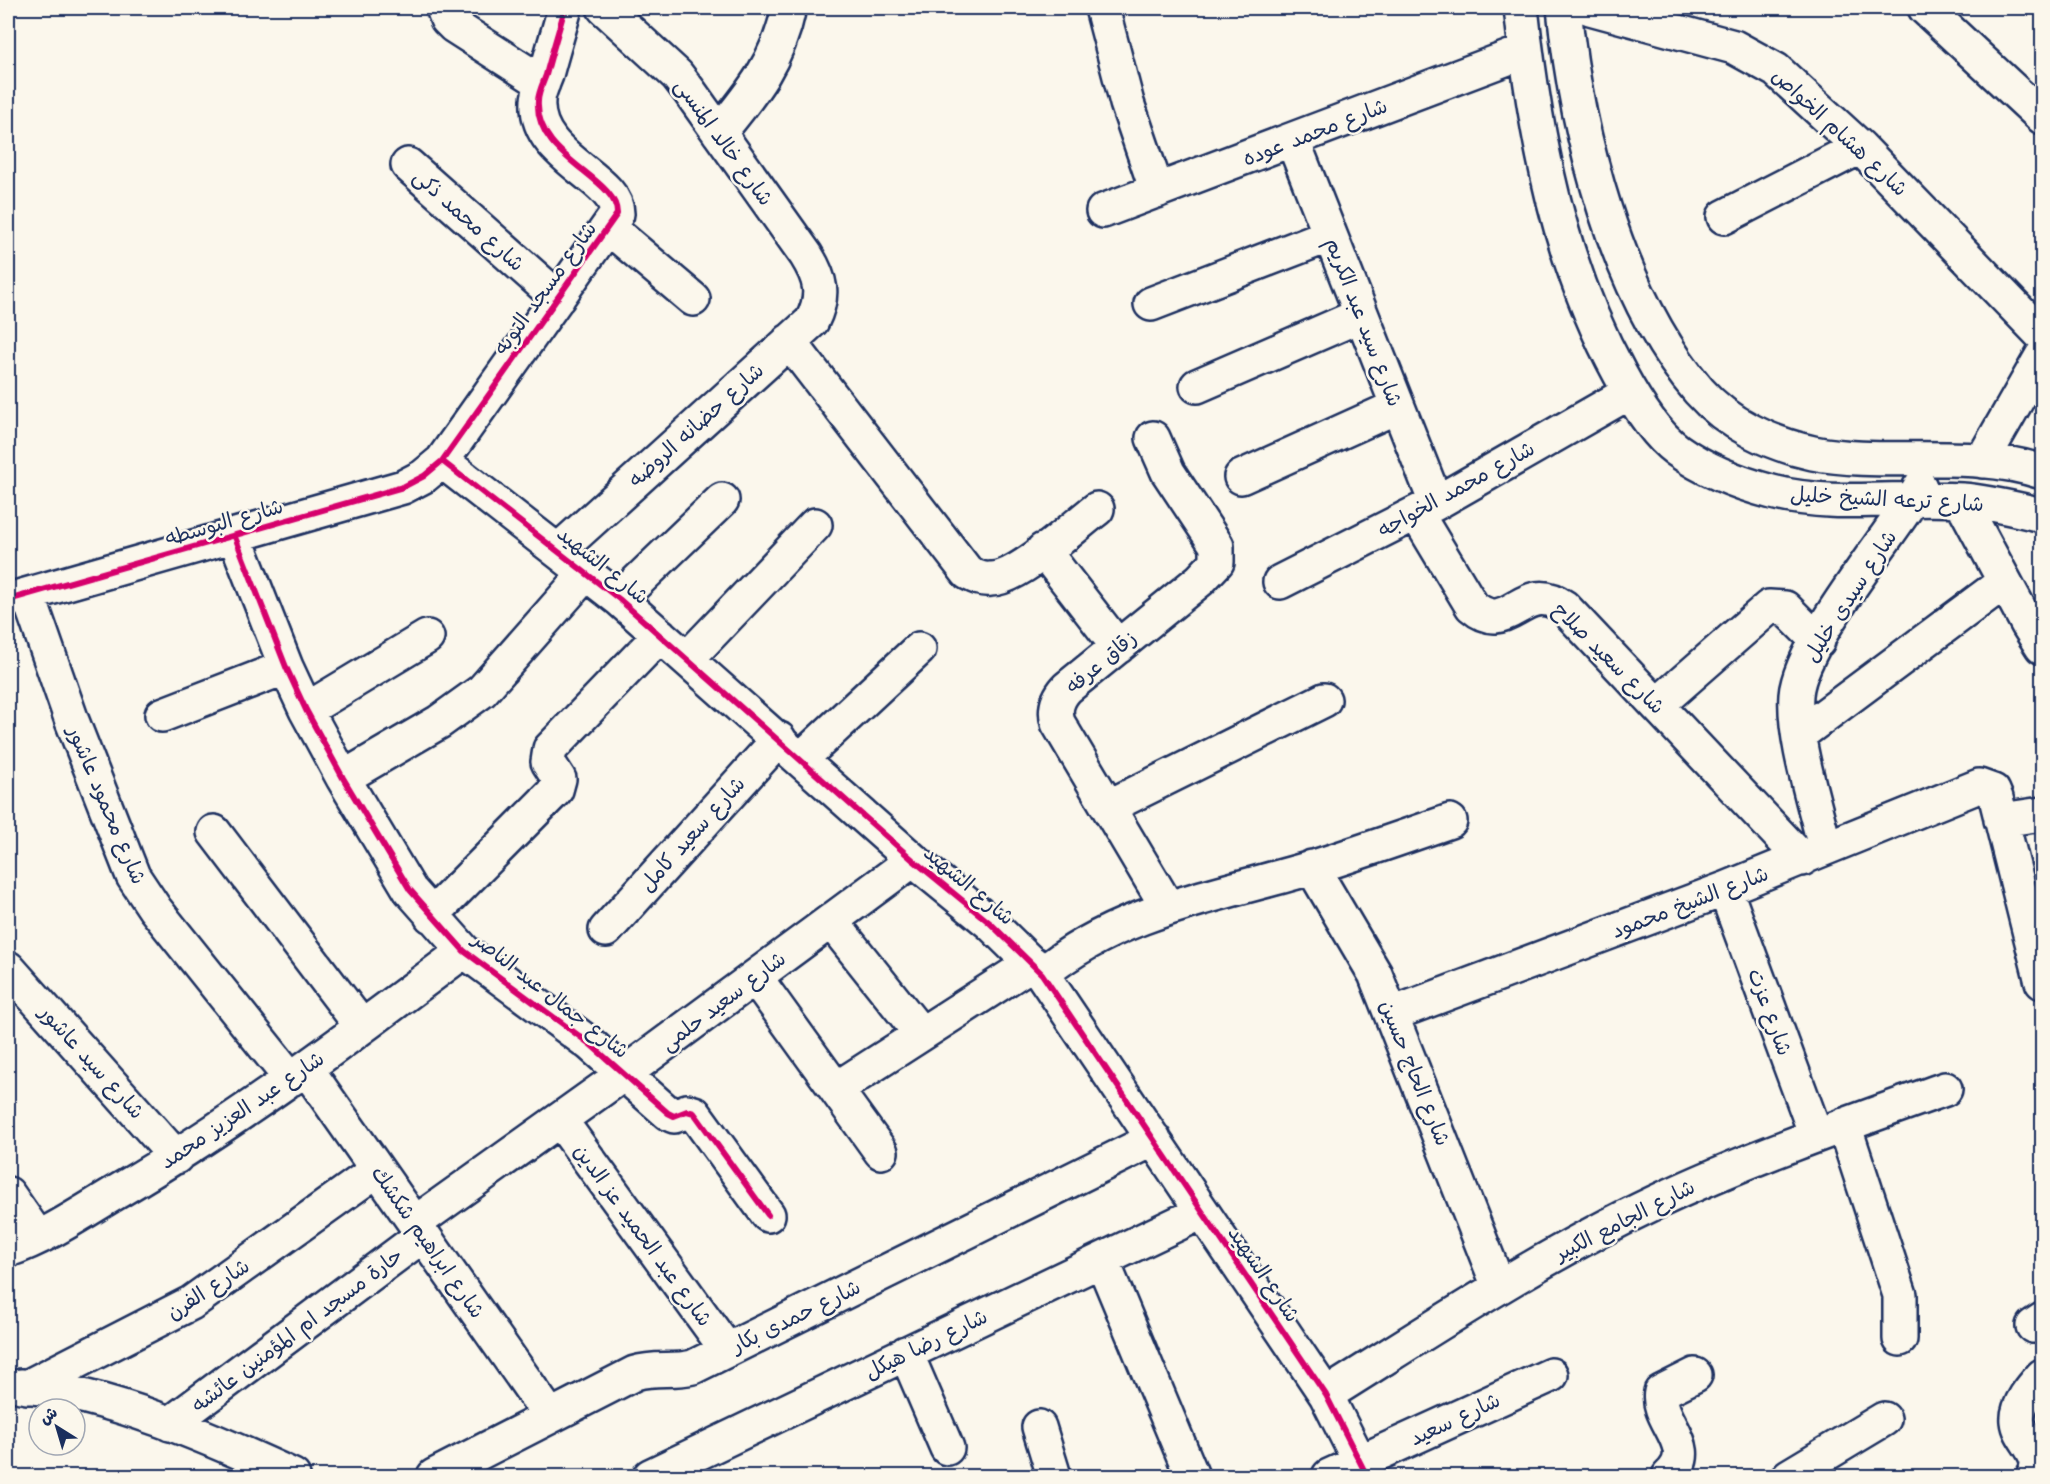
<svg xmlns="http://www.w3.org/2000/svg" width="2050" height="1484" font-family="'Comic Neue','Playpen Sans Arabic',sans-serif">
	<style>
		.lines { fill: none; stroke-linecap: round; stroke-linejoin: round }
		.minor-casing { stroke: #1b2f5e; stroke-width: 38 }
		.minor { stroke: #fbf7ec; stroke-width: 33 }
		.cycleway-casing { stroke: #fbf7ec; stroke-width: 10 }
		.cycleway { stroke: #d6006c; stroke-width: 6 }
		.labels { text-anchor: middle; stroke-width: 5; stroke-linejoin: round; paint-order: stroke }
		.street-label { font-size: 21px; fill: #1b2f5e; stroke: #fbf7ec }
	</style>
	<rect width="100%" height="100%" fill="#fbf7ec"/>
	<filter id="ink" filterUnits="userSpaceOnUse"><feTurbulence type="fractalNoise" baseFrequency=".0167" numOctaves="2"/><feDisplacementMap in="SourceGraphic" scale="12" xChannelSelector="R" yChannelSelector="G"/><feConvolveMatrix kernelMatrix="1 2 1 2 8 2 1 2 1" color-interpolation-filters="sRGB"/></filter>
	<g filter="url(#ink)">
		<g class="lines">
			<g class="minor-casing">
				<path id="minor" d="M443,8L447,19L454,26L543,83
					M1102,8L1127,103L1157,191
					M1521,8C1535,134 1558,261 1620,374C1633,398 1654,433 1677,450C1705,470 1738,483 1772,492C1834,508 1899,496 1962,500C1989,502 2016,509 2042,515
					M1564,8C1576,132 1616,294 1699,391C1728,424 1771,444 1813,453C1885,467 1972,448 2042,472
					M1590,8L1734,47L1776,70L1860,147L2042,335
					M1925,8L2042,117
					M719,133C753,92 778,61 789,8
					M1293,141L1436,503
					M408,165L558,298
					M1103,211L1526,51
					M1724,217L1860,147
					M609,228L693,299
					M1151,304L1330,235
					M789,341L968,573C976,577 982,580 991,579C1018,579 1073,527 1097,509
					M1197,386L1361,315
					M1153,438L1168,472L1217,546V562L1200,580L1067,688C1057,699 1054,709 1058,723L1168,908
					M442,461L619,599L913,860L990,923L1042,974L1326,1395L1367,1476
					M1982,461L2042,356
					M1241,477L1396,407
					M1961,500L2028,625L2042,647
					M1416,513L1472,606C1510,639 1522,577 1564,607L1802,859
					M235,537L286,667L306,710L343,778L410,890L464,951L590,1044L668,1113L674,1116L687,1111L694,1113L768,1215
					M559,550L812,321C825,295 821,279 806,255L690,92L677,75L604,8
					M1043,550L1118,647
					M1280,582L1436,503L1630,392
					M28,595L72,721L133,876L155,909L291,1079
					M619,599L722,500
					M8,600L403,487L424,476L442,461L617,214C618,177 534,158 538,101C538,93 543,83 546,75C552,52 559,30 565,8
					M687,659L815,525
					M1657,705L1769,607L1785,608L1818,641
					M306,710L427,637
					M162,715L286,667
					M1800,734L2004,582
					M801,759L919,649
					M343,778L439,722L482,691L587,572
					M1108,807L1324,700
					M2001,820L2042,814
					M214,832L362,1027
					M1825,848C1815,804 1793,739 1796,695C1800,643 1890,537 1920,487
					M1312,867L1375,974L1499,1287
					M1725,889L1816,1135
					M431,916L556,790L559,779L548,762L550,749L660,635
					M831,921L921,1034
					M606,930L779,739
					M8,968L176,1157
					M1042,974C1117,911 1220,895 1311,868C1358,853 1404,837 1450,821
					M755,977L881,1152
					M1392,1014L1725,889L1979,786L1993,791L1996,798L2042,982
					M306,1068L550,1416
					M836,1089L1032,963
					M560,1120L727,1350
					M1844,1125L1900,1295V1339
					M8,1194L38,1237
					M415,1223L625,1073L913,860
					M8,1250C47,1237 84,1211 120,1190C241,1119 352,1035 464,951
					M1102,1260L1192,1476
					M2033,1326L2042,1320
					M906,1353L947,1448
					M21,1386C107,1392 215,1440 293,1476
					M27,1387L191,1303L377,1170
					M1326,1395C1433,1328 1540,1257 1654,1203C1749,1158 1847,1124 1945,1089
					M170,1424L423,1235
					M1039,1427L1054,1476
					M434,1476L635,1373C655,1367 674,1372 693,1367L1154,1139
					M650,1476L1202,1212
					M1329,1476L1551,1375
					M1669,1476C1701,1448 1655,1420 1661,1392L1695,1375
					M1789,1476L1884,1419
					M2033,1476C2047,1455 2020,1441 2018,1421C2016,1405 2033,1386 2042,1376"/>
			</g>
			<use href="#minor" class="minor"/>
			<g class="cycleway-casing">
				<path id="cycleway" d="M442,461L619,599L913,860L990,923L1042,974L1326,1395L1367,1476
					M235,537L286,667L306,710L343,778L410,890L464,951L590,1044L668,1113L674,1116L687,1111L694,1113L768,1215
					M8,600L403,487L424,476L442,461L617,214C618,177 534,158 538,101C538,93 543,83 546,75C552,52 559,30 565,8"/>
			</g>
			<use href="#cycleway" class="cycleway"/>
		</g>
	</g>
	<g class="labels">
		<g class="street-label">
			<text transform="translate(1315 132) rotate(-21)" y="7">شارع محمد عوده</text>
			<text transform="translate(1840 132) rotate(43)" y="7">شارع هشام الخواص</text>
			<text transform="translate(724 142) rotate(54)" y="7">شارع خالد المنسى</text>
			<text transform="translate(469 220) rotate(42)" y="7">شارع محمد ذكى</text>
			<text transform="translate(545 288) rotate(-54)" y="7">شارع مسجد التوبه</text>
			<text transform="translate(1364 322) rotate(69)" y="7">شارع سيد عبد الكريم</text>
			<text transform="translate(696 425) rotate(-42)" y="7">شارع حضانه الروضه</text>
			<text transform="translate(1456 489) rotate(-29)" y="7">شارع محمد الخواجه</text>
			<text transform="translate(1887 499) rotate(3)" y="7">شارع ترعه الشيخ خليل</text>
			<text transform="translate(224 522) rotate(-16)" y="7">شارع البوسطه</text>
			<text transform="translate(603 565) rotate(39)" y="7">شارع الشهيد</text>
			<text transform="translate(1850 596) rotate(-57)" y="7">شارع سيدى خليل</text>
			<text transform="translate(1609 658) rotate(45)" y="7">شارع سعيد صلاح</text>
			<text transform="translate(1101 662) rotate(-40)" y="7">زقاق عرفه</text>
			<text transform="translate(107 805) rotate(67)" y="7">شارع محمود عاشور</text>
			<text transform="translate(692 834) rotate(-48)" y="7">شارع سعيد كامل</text>
			<text transform="translate(969 885) rotate(40)" y="7">شارع الشهيد</text>
			<text transform="translate(1690 902) rotate(-21)" y="7">شارع الشيخ محمود</text>
			<text transform="translate(551 995) rotate(38)" y="7">شارع جمال عبد الناصر</text>
			<text transform="translate(723 1001) rotate(-37)" y="7">شارع سعيد حلمى</text>
			<text transform="translate(1770 1012) rotate(70)" y="7">شارع عزت</text>
			<text transform="translate(92 1062) rotate(48)" y="7">شارع سيد عاشور</text>
			<text transform="translate(1415 1073) rotate(68)" y="7">شارع الحاج حسين</text>
			<text transform="translate(242 1110) rotate(-34)" y="7">شارع عبد العزيز محمد</text>
			<text transform="translate(1625 1220) rotate(-27)" y="7">شارع الجامع الكبير</text>
			<text transform="translate(643 1235) rotate(54)" y="7">شارع عبد الحميد عز الدين</text>
			<text transform="translate(428 1242) rotate(55)" y="7">شارع ابراهيم شكشك</text>
			<text transform="translate(1264 1274) rotate(56)" y="7">شارع الشهيد</text>
			<text transform="translate(208 1289) rotate(-33)" y="7">شارع الفرن</text>
			<text transform="translate(796 1316) rotate(-26)" y="7">شارع حمدى بكار</text>
			<text transform="translate(297 1330) rotate(-37)" y="7">حارة مسجد ام المؤمنين عائشه</text>
			<text transform="translate(926 1344) rotate(-26)" y="7">شارع رضا هيكل</text>
			<text transform="translate(1455 1419) rotate(-25)" y="7">شارع سعيد</text>
		</g>
	</g>
	<rect width="2050" height="1484" fill="none" stroke="#fbf7ec" stroke-width="30"/>
	<rect x="15" y="15" width="2020" height="1454" fill="none" stroke="#1b2f5e" stroke-width="2" filter="url(#ink)"/>
	<g transform="translate(57 1427) rotate(323)"><circle r="28" fill="#fbf7ec" stroke="#a1a7b3" stroke-width="1.5"/>
	<path d="M0-4.5L10 22L0 15L-10 22Z" fill="#1b2f5e"/>
	<text y="-9" font-size="16" font-weight="bold" text-anchor="middle" fill="#1b2f5e">ش</text>
	</g>
</svg>
